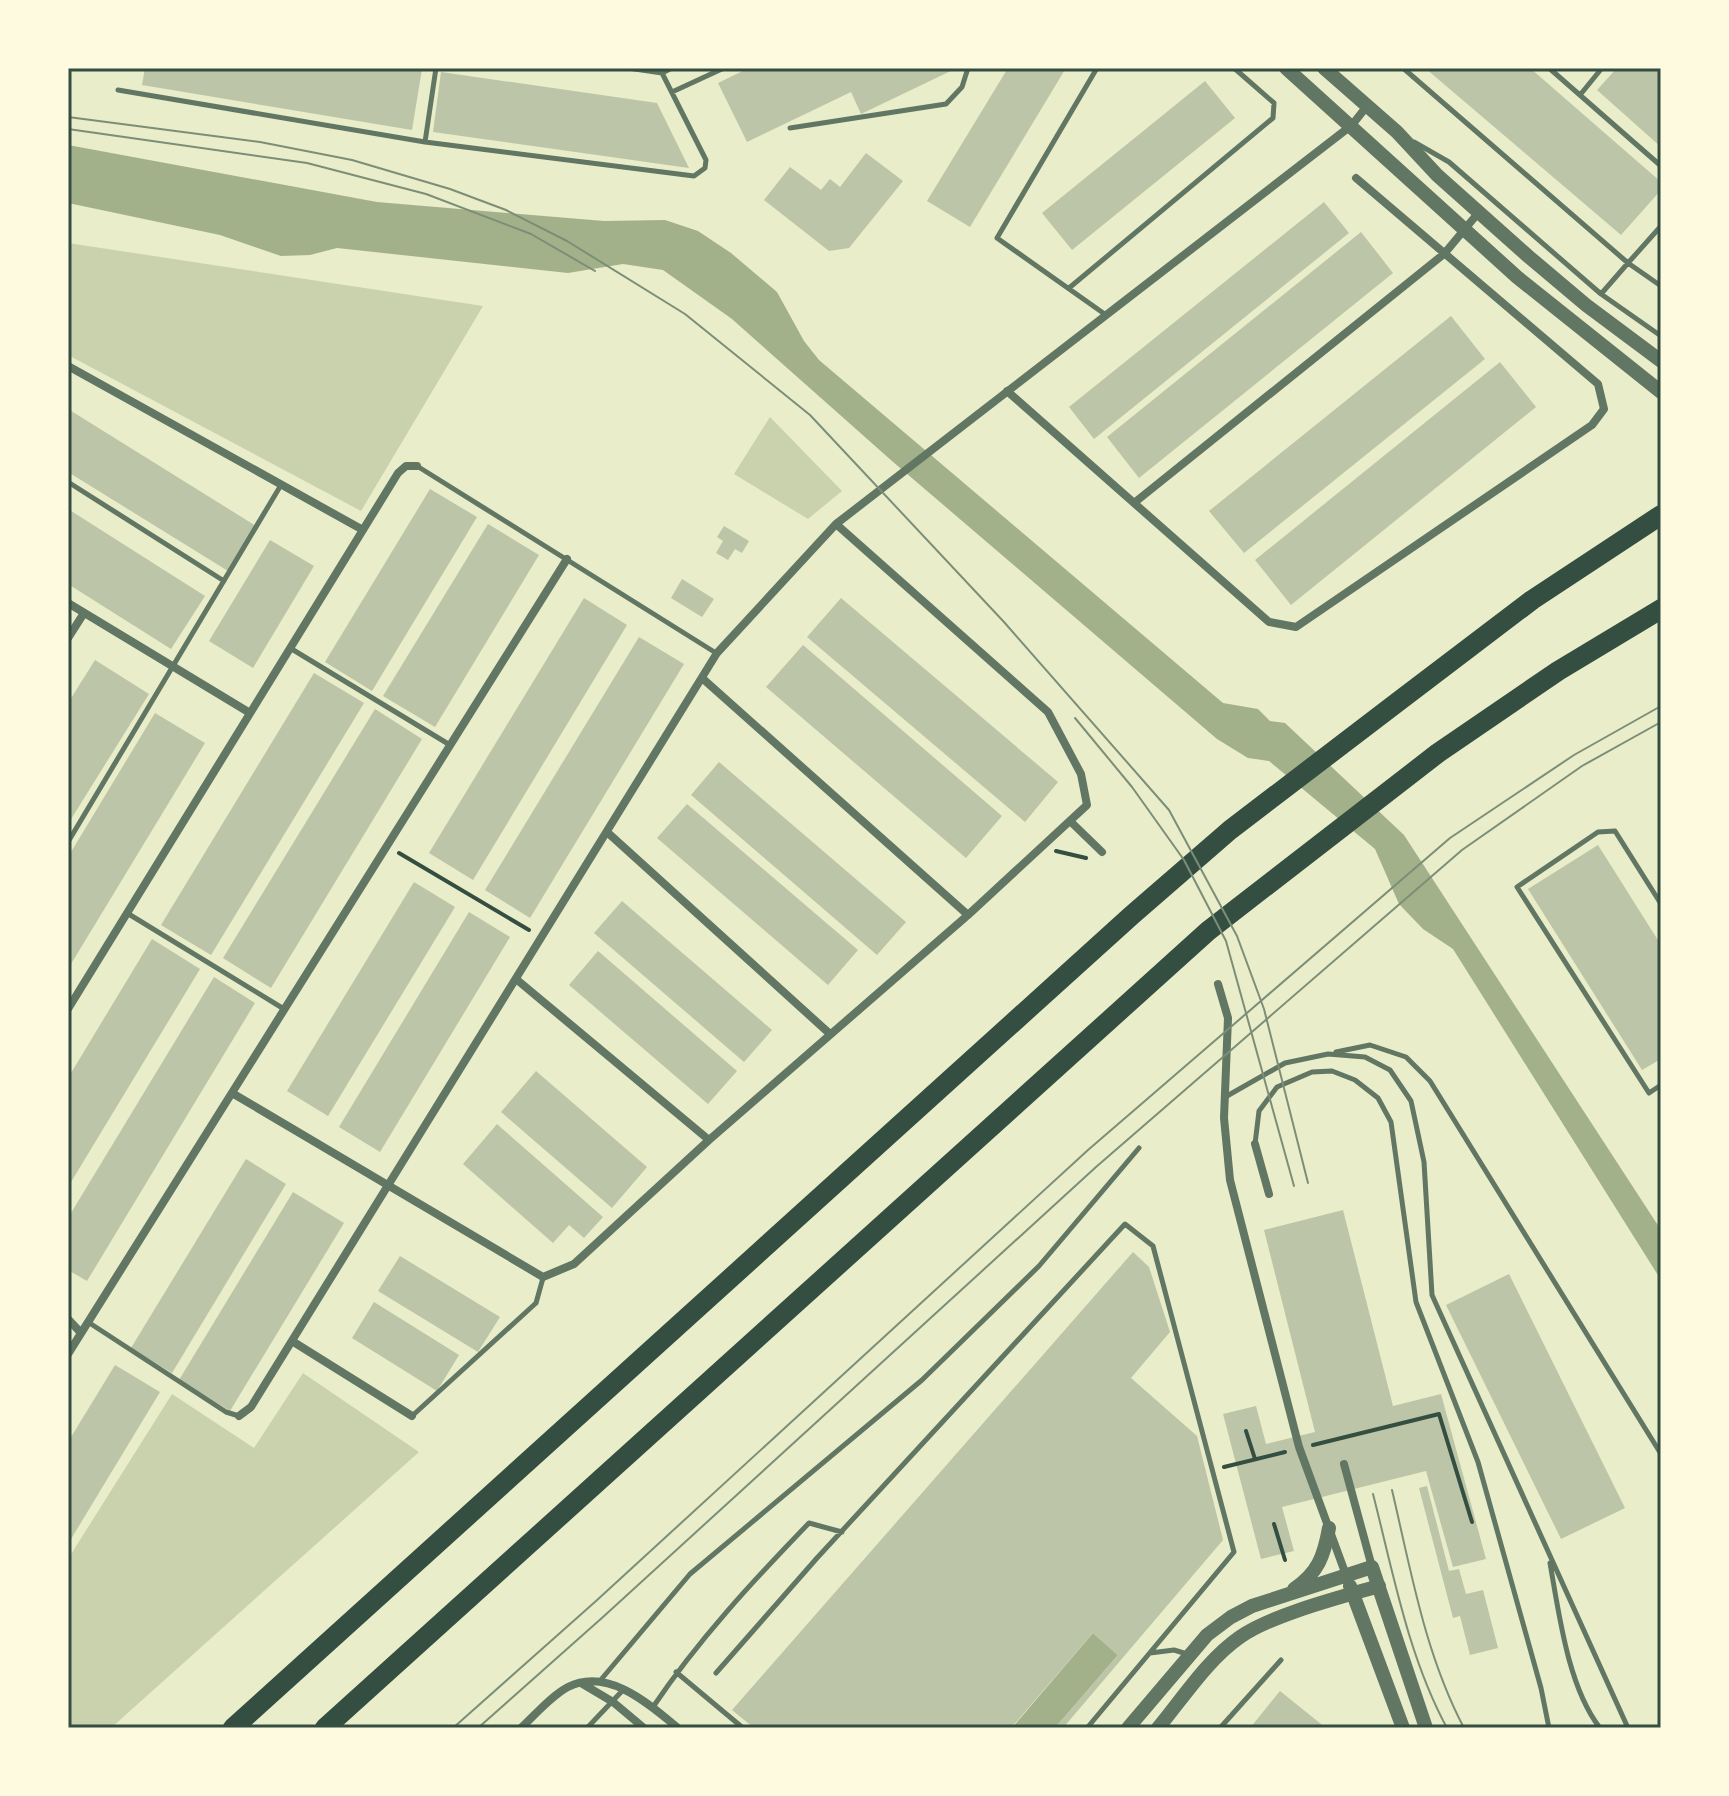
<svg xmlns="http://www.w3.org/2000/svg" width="1729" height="1796" font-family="'Work Sans',sans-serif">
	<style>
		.green { fill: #cad2ad }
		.water { fill: #a3b18a }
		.building { fill: #bcc5a7 }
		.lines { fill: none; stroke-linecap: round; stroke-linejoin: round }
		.path { stroke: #344e41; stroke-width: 4 }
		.service { stroke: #617663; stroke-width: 5 }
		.minor { stroke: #617663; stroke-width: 8 }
		.tertiary { stroke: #617663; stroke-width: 14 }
		.motorway { stroke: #344e41; stroke-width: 20 }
		.tram { stroke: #7c8e77; stroke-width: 2 }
		.neatline { fill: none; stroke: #344e41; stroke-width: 3 }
	</style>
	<rect width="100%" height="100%" fill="#e9edc9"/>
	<path class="green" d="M68,243L483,306L361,511L68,355Z
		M770,417L842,491L808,519L734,474Z
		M303,1373L419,1452L111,1728H68V1559L172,1394L254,1448Z"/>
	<path class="water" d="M68,145L377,202L604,221L665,220L698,231L731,253L777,292L804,341L819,360L1223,703L1258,709L1270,721L1285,723L1404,835L1661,1230V1280L1453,949L1423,929L1399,904L1375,849L1269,761L1248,758L1217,739L892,461L732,319L663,270L623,264L568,273L337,248L310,255L281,256L220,235L68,203Z
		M1093,1633L1118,1655L1055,1728H1012Z"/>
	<path class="building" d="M145,68H414L422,69L412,130L142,85Z
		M749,68H957L861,114L851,92L747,142L718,83Z
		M1008,68H1066L970,227L927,201Z
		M1425,68H1530L1661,182V190L1621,235Z
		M1617,68H1661V147L1597,90Z
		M441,72L657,103L689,168L433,132Z
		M1205,81L1235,118L1072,250L1042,213Z
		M866,153L903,181L849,248L829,251L764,200L790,167L821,190L830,179L840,187Z
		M1324,202L1349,233L1094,439L1069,407Z
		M1361,232L1393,273L1139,478L1107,437Z
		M1451,316L1485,359L1244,553L1209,511Z
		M1500,362L1536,407L1291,605L1255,560Z
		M68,409L256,526L228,571L68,472Z
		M430,489L477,517L372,691L325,662Z
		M68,509L205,596L171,649L68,584Z
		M488,524L539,555L435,727L383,696Z
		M724,526L749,541L742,553L735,549L728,560L716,553L723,541L717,537Z
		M270,540L314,566L253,668L209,641Z
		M682,579L714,599L702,617L671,598Z
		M584,598L627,625L473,880L429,853Z
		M841,598L1058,782L1025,822L807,637Z
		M639,637L684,664L530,918L485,890Z
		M803,645L1002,816L966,858L766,687Z
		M95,660L149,694L68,824V703Z
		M314,673L364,703L211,955L161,925Z
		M375,709L422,739L271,988L223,958Z
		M155,713L205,743L71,964L68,962V857Z
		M719,762L906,922L877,955L691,795Z
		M687,804L858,950L828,985L657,838Z
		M1598,845L1661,945V1059L1642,1070L1528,889Z
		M414,882L455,907L328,1116L287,1091Z
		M622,901L772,1030L744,1062L594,933Z
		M469,912L510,937L380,1152L339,1127Z
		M152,939L200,969L68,1187V1078Z
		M598,951L737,1071L708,1104L569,985Z
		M214,977L255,1003L87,1281L68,1270V1218Z
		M536,1071L647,1167L612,1208L501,1112Z
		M497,1124L603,1217L584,1238L569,1225L553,1243L463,1164Z
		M246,1159L286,1184L172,1373L131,1348Z
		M293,1192L344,1223L230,1411L179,1380Z
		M1343,1210L1393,1406L1441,1394L1486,1559L1453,1567L1426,1471L1282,1507L1294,1551L1261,1559L1223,1414L1256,1406L1266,1444L1315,1432L1264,1230Z
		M1133,1252L1149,1267L1170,1332L1131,1378L1197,1436L1223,1540L1063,1728H1055L1118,1655L1093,1633L1011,1728H754L732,1710Z
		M400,1256L500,1317L478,1352L378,1291Z
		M1509,1274L1625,1508L1561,1539L1446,1305Z
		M374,1302L459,1355L437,1391L352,1338Z
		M115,1365L160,1392L68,1544V1442Z
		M1427,1486L1449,1571L1459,1569L1466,1594L1483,1590L1498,1648L1470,1655L1460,1616L1453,1618L1419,1488Z
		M1280,1691L1326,1728H1250Z"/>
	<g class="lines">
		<path class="path" d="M1056,851L1086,858
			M399,853L529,930
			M1246,1431L1255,1459
			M1313,1445L1439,1414L1472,1522
			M1224,1467L1285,1452
			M1274,1524L1285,1560"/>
		<path class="service" d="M436,68L425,142L694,176L705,168L706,160L662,73
			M628,68L662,73L672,68
			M1097,68L997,238L1106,315
			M1403,68L1628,263L1661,226
			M1549,68L1661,166
			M118,90L425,142
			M672,92L724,68
			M1580,95L1602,68
			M790,128L946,104L962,87L968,68
			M1414,142L1449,162L1601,294L1661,336
			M1069,288L1273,118L1274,103L1234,68
			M1601,294L1628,263L1661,286
			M417,466L716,653
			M68,482L224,581
			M290,648L450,745
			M68,842L281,485
			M1661,904L1615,831L1598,832L1517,887L1649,1093L1661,1085
			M127,913L284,1009
			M1336,1052L1370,1045L1406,1057L1430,1081L1661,1454
			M1227,1096L1285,1063L1328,1054L1365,1057L1390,1070L1411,1101L1424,1162L1432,1295L1628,1728
			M1255,1144L1259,1111L1277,1087L1312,1072L1332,1071L1355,1080L1378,1098L1391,1122L1416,1302L1478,1462L1541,1688L1549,1728
			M88,1322L226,1412L239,1416
			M412,1416L536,1303L543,1278
			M1550,1563C1559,1614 1568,1687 1600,1728
			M1150,1653L1174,1650L1187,1654
			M676,1672L743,1728
			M716,1673L817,1558L1125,1224L1153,1246L1234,1552L1087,1728
			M599,1682L690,1574L922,1380L1039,1266L1139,1148
			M653,1707C698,1640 753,1581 809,1523L842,1532
			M587,1728L624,1689
			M1220,1728L1281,1660"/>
		<path class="minor" d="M68,366L363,530
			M1007,391L1269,622L1296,627L1592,425L1604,409L1598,384L1356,178
			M1134,503L1444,254L1479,212
			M68,603L250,713
			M68,638L84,613
			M702,678L968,915
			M1070,821L1102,852
			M607,832L830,1034
			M516,979L709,1140
			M1218,984L1228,1018L1224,1118L1230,1180L1299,1447L1346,1575
			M68,1009L398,473L406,466H417
			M232,1093L543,1277L574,1264L709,1140L968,915L1087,805L1081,774L1048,712L836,524
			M1255,1144L1269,1194
			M68,1319L81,1333
			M292,1341L412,1416
			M68,1354L567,559
			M239,1416L251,1407L717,653L836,524L1352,125L1367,106
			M1344,1464L1372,1567
			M581,1683L613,1702L644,1728
			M521,1728C535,1715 551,1696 568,1687C608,1667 649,1704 678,1728"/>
		<path class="tertiary" d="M1286,68L1517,277L1661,392
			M1324,68L1397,132L1437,175L1529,257L1586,305L1661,361
			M1350,1586L1403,1728
			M1294,1589C1318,1573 1324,1556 1329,1528
			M1128,1728L1207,1635L1231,1617L1252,1606L1372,1567L1426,1728
			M1158,1728C1183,1698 1208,1659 1240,1637C1271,1615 1341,1597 1379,1586"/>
		<path class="motorway" d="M233,1728L1132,915L1230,830L1399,701L1532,600L1661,515
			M325,1728L1208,931L1438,753L1558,671L1661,609"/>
		<path class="tram" d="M68,117L260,142L352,160L450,189L506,210L567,241L685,314L810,415L1004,622L1169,810L1237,936L1264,1009L1308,1183
			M68,129L307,163L426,194L531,234L595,271
			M1075,718L1132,787L1184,860L1226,941L1294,1186
			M1392,1490C1411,1571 1425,1654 1464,1728
			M1373,1494C1393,1572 1408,1656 1447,1728
			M453,1728L596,1601L1088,1150L1450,838L1574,755L1661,706
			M478,1728L603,1617L1096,1167L1462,850L1582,766L1661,722"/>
	</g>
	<rect width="1729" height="1796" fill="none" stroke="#fefae0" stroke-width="140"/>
	<rect x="70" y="70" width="1589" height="1656" class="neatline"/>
</svg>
